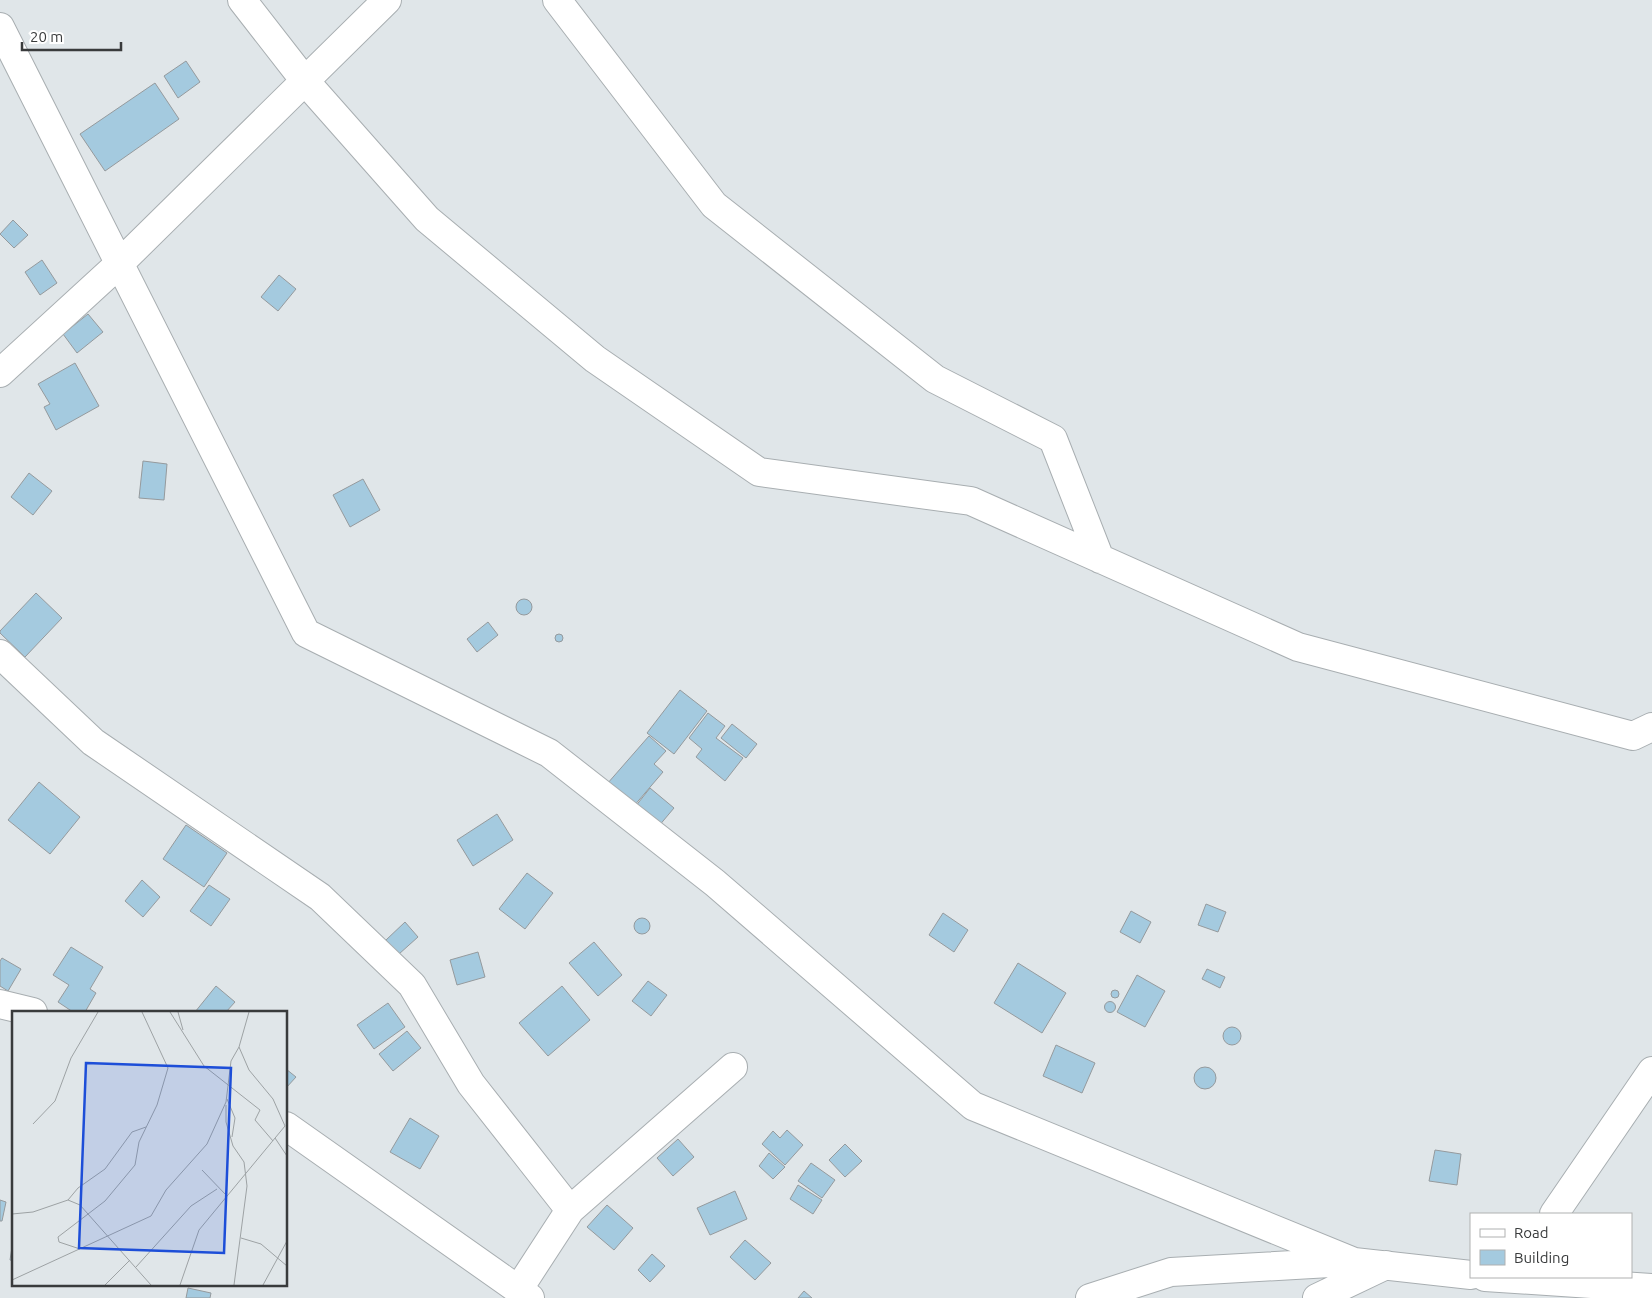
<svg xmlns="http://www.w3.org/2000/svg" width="1652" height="1298" font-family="Ubuntu,sans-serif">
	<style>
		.building { fill: #a4cadf; stroke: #959a9d }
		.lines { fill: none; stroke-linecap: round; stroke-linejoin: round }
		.minor-casing { stroke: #a8aeb1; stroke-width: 30 }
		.minor { stroke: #fff; stroke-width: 28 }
		.inset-road { fill: none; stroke: #9da2a4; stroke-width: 1 }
		.view { fill: #1d4ed8; fill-opacity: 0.15; stroke: #1d4ed8; stroke-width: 2.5 }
		.inset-edge { fill: none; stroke: #393b3c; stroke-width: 2.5 }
	</style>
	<rect width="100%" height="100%" fill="#e0e6e9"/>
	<path class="building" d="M186,61L200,82L178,98L164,76Z
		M155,83L179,119L105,171L80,134Z
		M13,220L28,235L14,248L0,234Z
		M42,260L57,283L40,295L25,272Z
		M279,275L296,289L278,311L261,297Z
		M88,314L103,332L77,353L63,334Z
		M75,363L99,406L56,430L44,407L50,404L38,384Z
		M143,461L167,464L164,500L139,498Z
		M29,473L52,491L33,515L11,497Z
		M363,479L380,510L350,527L333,495Z
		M36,593L62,618L25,657L0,633V631Z
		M516 607a8 8 0 1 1 16 0a8 8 0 1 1-16 0Z
		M488,622L498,635L477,652L467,639Z
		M555 638a4 4 0 1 1 8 0a4 4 0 1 1-8 0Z
		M680,690L707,711L674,754L647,733Z
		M708,713L725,726L716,738L743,758L725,781L696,757L702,749L689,738Z
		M732,724L757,744L746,758L721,738Z
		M649,736L666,751L654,764L663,772L633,807L607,784Z
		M39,782L80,817L50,854L8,820Z
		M650,788L674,808L658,827L635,807Z
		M497,814L513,840L473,866L457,840Z
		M186,825L227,853L204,887L163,859Z
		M527,873L553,893L525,929L499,909Z
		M142,880L160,897L143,917L125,901Z
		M209,885L230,899L211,926L190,911Z
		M1206,904L1226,912L1218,932L1198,925Z
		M1131,911L1151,922L1140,943L1120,932Z
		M943,913L968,930L954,952L929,935Z
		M634 926a8 8 0 1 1 16 0a8 8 0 1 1-16 0Z
		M405,922L418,937L399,954L386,940Z
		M594,942L622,975L598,996L569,963Z
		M71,947L103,967L90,989L96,993L85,1012H73L58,1002L69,985L53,975Z
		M478,952L485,977L457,985L450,960Z
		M2,958L21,969L8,991L0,986V961Z
		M1018,963L1066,993L1042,1033L994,1003Z
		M1207,969L1225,977L1220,988L1202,979Z
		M1137,975L1165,991L1145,1027L1117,1012Z
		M648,981L667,995L651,1016L632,1001Z
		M216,986L235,1002L226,1012H195Z
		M562,986L590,1020L548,1056L519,1023Z
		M1111 994a4 4 0 1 1 8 0a4 4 0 1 1-8 0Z
		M1104.5 1007a5.5 5.5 0 1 1 11 0a5.5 5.5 0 1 1-11 0Z
		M388,1003L405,1027L374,1049L357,1025Z
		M1223 1036a9 9 0 1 1 18 0a9 9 0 1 1-18 0Z
		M407,1031L421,1048L393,1071L379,1054Z
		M1056,1045L1095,1063L1082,1093L1043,1076Z
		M1194 1078a11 11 0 1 1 22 0a11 11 0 1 1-22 0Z
		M286,1069L296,1077L286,1088Z
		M410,1118L439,1136L420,1169L390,1152Z
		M787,1130L803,1145L785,1165L762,1144L773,1131L780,1138Z
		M678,1139L694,1157L673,1176L657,1158Z
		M845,1144L862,1161L845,1177L829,1160Z
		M1435,1150L1461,1154L1457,1185L1429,1181Z
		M769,1153L785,1167L773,1179L759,1166Z
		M811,1163L835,1180L822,1198L798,1181Z
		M798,1185L822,1200L813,1214L790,1199Z
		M735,1191L747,1219L710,1235L697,1208Z
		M0,1200L6,1202L2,1221H0Z
		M607,1205L633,1228L614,1250L587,1227Z
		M745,1240L771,1263L755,1280L730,1257Z
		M13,1241H14V1261L10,1260Z
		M652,1254L665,1266L650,1282L638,1270Z
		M188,1288L211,1293L210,1298H186Z
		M804,1291L812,1298H798Z"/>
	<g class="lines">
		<g class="minor-casing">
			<path id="minor" d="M242,0L305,81L427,219L595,359L759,472L971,501L1298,647L1633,736L1652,727
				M557,0L714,205L935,379L1053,439L1100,559
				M0,27L306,633L549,753L715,883L973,1106L1354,1262L1471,1275
				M0,373L119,264L387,0
				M0,654L93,742L320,897L412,985L471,1084L570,1210
				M0,1004L33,1012
				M286,1126L530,1298
				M1554,1214L1652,1071
				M1485,1277L1652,1288
				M518,1290L570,1210L733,1067
				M1090,1298L1171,1272L1347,1262
				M1317,1298L1386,1265"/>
		</g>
		<use href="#minor" class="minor"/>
	</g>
	<g transform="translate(12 1011)">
		<rect width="275" height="275" fill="#e0e6e9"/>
		<path class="inset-road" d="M158,1L192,55L248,99L243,109L261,130M166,1L171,19M215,88L223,107L220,126M214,94V111L221,135L232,151L235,175L222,274M21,113L43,90L59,47L86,1M263,127L275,145M190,159L214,184M56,189L66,177L93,158L120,121L134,116M0,203L21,201L56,189L68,194L139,274M229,227L249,233L275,255M68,238L47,231L46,226L93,190L123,154L127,131L145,94L156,57L130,1M124,256L179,195L205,178M0,269L139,205L154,179L195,133L214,91L219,50L227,36M93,274L118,249M168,274L187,219L273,115L261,88L237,59L227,36L237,1M251,274L275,230"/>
		<path class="view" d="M74,52L219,57L212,242L67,237Z"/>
		<rect width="275" height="275" class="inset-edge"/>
	</g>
	<rect x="1470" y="1213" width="162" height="65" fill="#ffffff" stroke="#b0b1b1"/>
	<rect x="1480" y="1229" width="25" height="8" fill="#ffffff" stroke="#b0b1b1"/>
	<text x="1514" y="1238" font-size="15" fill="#393b3c">Road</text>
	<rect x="1480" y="1250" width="25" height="15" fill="#a4cadf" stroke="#b0b1b1"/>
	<text x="1514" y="1263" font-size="15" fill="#393b3c">Building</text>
	<path d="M22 42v8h99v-8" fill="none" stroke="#393b3c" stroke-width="2.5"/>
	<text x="30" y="42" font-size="15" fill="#393b3c" stroke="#ffffff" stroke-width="4" paint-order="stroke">20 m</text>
</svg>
